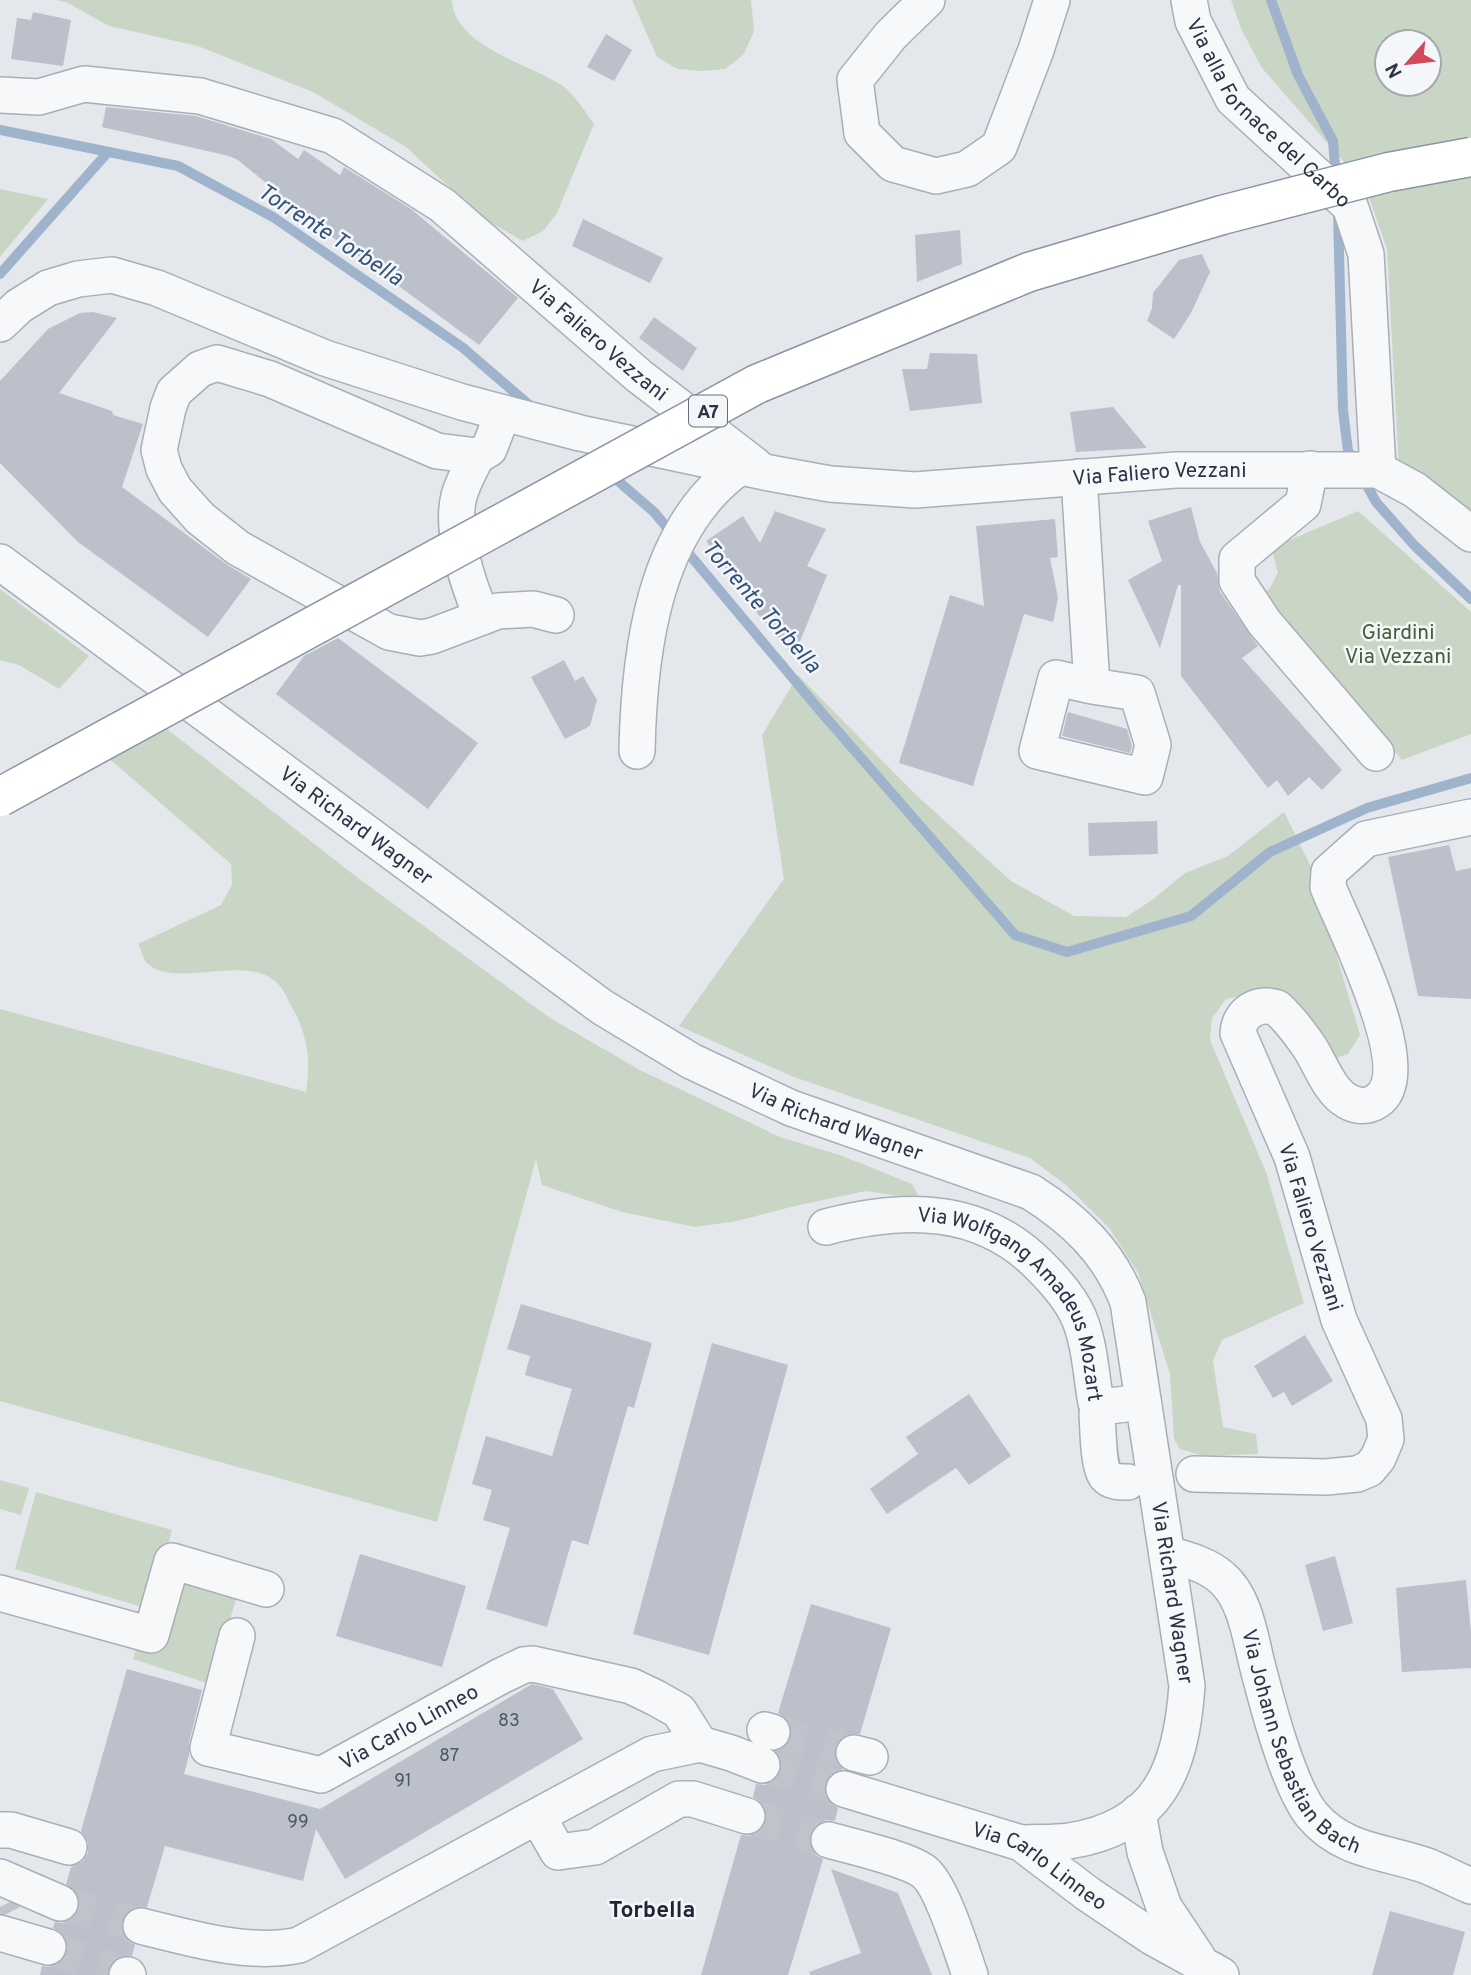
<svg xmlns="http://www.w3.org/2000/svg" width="1471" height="1975" font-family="Overpass,sans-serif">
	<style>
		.green { fill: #c9d6c5; fill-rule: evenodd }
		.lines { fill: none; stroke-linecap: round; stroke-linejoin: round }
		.stream { stroke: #9fb4cc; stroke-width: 10 }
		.building { fill: #bbc0ca }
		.minor-tunnel { stroke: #bfc3cb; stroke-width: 35; stroke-dasharray: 35 18; stroke-linecap: butt }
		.minor-casing { stroke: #a9aeb7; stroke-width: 38 }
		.minor { stroke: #f7f8fa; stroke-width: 35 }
		.highway-bridge-casing { stroke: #8b94a3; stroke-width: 41; stroke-linecap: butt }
		.highway-bridge { stroke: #fff; stroke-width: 38 }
		.labels { text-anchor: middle; stroke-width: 5; stroke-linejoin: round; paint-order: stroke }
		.number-label { font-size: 18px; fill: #4f5766 }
		.shield { fill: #f4f6f9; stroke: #676e7b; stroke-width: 2 }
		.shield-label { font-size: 19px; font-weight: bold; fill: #2b3445 }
		.street-label { font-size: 21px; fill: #2b3445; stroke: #f4f6f9 }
		.park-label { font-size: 21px; fill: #3f6138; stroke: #f4f6f9 }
		.water-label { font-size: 23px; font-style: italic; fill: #34527a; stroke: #f4f6f9 }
		.neighbourhood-label { font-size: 23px; font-weight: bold; fill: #1d2536; stroke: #f4f6f9 }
	</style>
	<rect width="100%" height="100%" fill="#e4e7ec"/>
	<path class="green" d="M57,0H452C453,46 532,65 563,86C575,95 585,112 594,124L557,213L543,231L523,241L483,218L406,147L313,92L198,46L109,26L68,3Z
		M632,0H751L754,32L743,55L725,69L701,71L678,69L657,57Z
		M1231,0H1471V510L1399,469L1387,249L1365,186L1262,68L1242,31ZM1387,42H1429V84H1387Z
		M0,189L48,199L0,257Z
		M1358,511L1471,612V734L1402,760L1261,597L1270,588L1278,572L1271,548Z
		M0,589L89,656L59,689L19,665L0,660Z
		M798,675L914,793L1011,881L1074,916L1126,917L1152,900L1185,873L1228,856L1284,812L1310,865L1360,1035L1348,1054L1327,1061L1271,989L1226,999L1212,1018L1210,1040L1266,1172L1304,1303L1222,1340L1213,1361L1223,1427L1256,1434L1258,1454L1204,1456L1180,1449L1174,1439L1170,1374L1138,1273L1110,1229L1066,1185L1030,1158L791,1076L679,1026L784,879L762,735Z
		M167,729L358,878L550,1018L640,1070L780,1137L840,1155L912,1184L920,1199L866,1191L795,1206L737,1221L695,1227L622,1212L542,1185L536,1159L437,1522L0,1401V1009L306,1092C311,1062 308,1036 293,1009C289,1002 285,992 280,986C250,950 174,991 147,963C143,959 141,949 138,944L221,905L232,885L231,864L98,749L141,730Z
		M0,1480L29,1488L21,1515L0,1509Z
		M36,1492L172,1530L152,1610L15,1569Z
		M176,1571L239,1590L210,1684L133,1659L140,1637Z"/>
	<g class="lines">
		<path class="stream" d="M1271,0L1298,75L1333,141L1336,179
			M0,130L178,166L273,217L462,347L534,409
			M1338,213L1343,410L1348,451L1376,502L1414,545L1471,599
			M0,274L108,152
			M610,474L654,512L822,713L1015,935L1067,952L1191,916L1270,852L1367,808L1471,778"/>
	</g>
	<path class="building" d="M33,12L71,20L63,66L11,59L17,18L31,20Z
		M606,34L632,50L614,81L587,67Z
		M106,107L196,116L271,139L298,159L304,150L340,175L344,167L411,209L518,298L479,345L332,237L238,160L229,156L102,127Z
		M583,219L663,258L650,283L572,246Z
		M960,230L962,264L917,282L915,235Z
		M1202,254L1210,272L1191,313L1174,339L1147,321L1152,308L1153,293L1179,260Z
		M93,312L117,318L59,393L112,411L113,415L143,424L122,487L226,564L251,579L208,637L78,542L0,463V381L48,329L80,313Z
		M654,317L697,348L683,371L639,338Z
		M930,353L977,354L982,403L910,411L902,369H927Z
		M1113,407L1147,448L1076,452L1070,412Z
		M1191,507L1200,542L1217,573L1220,592L1258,646L1242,658L1342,770L1322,790L1309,777L1288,796L1277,780L1268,788L1181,676V585H1178L1160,648L1128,580L1162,561L1148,521Z
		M775,511L826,529L807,566L827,575L794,656L731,583L733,577L706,541L743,516L760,543Z
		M1055,519L1058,557L1050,558L1058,598L1053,622L1024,614L973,786L899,763L950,595L984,606L976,526Z
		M338,638L478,743L428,809L276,694L304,656Z
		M564,660L575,681L583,676L597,700L590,726L565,739L531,677Z
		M1068,712L1127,729L1132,746L1130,753L1062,736Z
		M1157,821L1158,854L1089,856L1088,823Z
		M1449,845L1456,871L1471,868V999L1418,996L1388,857Z
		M521,1304L652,1343L634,1408L628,1406L588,1545L572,1540L547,1627L486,1609L510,1528L483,1520L492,1490L472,1484L486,1436L552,1456L572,1389L525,1375L530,1356L507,1349Z
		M1305,1335L1333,1381L1292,1406L1284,1392L1273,1398L1254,1366Z
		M712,1343L788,1365L709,1655L633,1634Z
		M969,1394L1011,1456L969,1485L956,1468L887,1514L870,1489L918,1454L906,1437Z
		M360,1554L466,1586L442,1667L336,1636Z
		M1335,1556L1353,1623L1323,1631L1305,1565Z
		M1466,1580L1471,1633V1668L1402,1672L1396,1588Z
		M811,1604L891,1628L860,1734H848L840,1739L835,1747V1759L843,1769L830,1775L825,1784L824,1793L829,1802L838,1808L835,1821L825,1820L815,1825L810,1835L809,1844L814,1854L823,1859L821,1866L788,1975H701L741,1835L751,1836L760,1831L766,1821L767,1812L762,1803L753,1797L756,1784L766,1785L775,1780L780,1773L782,1763L777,1752L786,1746L791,1737L792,1728L787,1719L778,1713Z
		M127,1669L202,1690L189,1743V1755L184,1774L320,1809L532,1684L553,1689L583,1739L345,1879L316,1829L303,1881L165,1846L147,1907H135L127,1912L122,1920V1932L127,1940L135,1945L132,1956L116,1958L109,1966L107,1975H40L42,1966L52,1967L61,1962L67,1952V1942L63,1934L53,1928L55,1922L63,1923L71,1919L79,1910L80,1901L76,1892L66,1884L71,1867L82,1862L88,1853V1842L81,1831Z
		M831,1869L898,1893L932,1975H810L809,1972L861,1953Z
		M1390,1911L1465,1932L1453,1975H1372Z"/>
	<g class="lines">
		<path class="minor-tunnel" d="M772,1732L854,1753
			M762,1765L844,1789
			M747,1816L829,1840
			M60,1903L141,1926
			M0,1907L4,1915
			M48,1947L127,1975"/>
		<g class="minor-casing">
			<g id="minor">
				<path d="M927,0L891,35L855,80L862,133L893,164L936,176L967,169L999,147L1036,50L1052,0"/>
				<path id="s1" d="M1189,0L1193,21L1233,99L1350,206L1366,254L1378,470"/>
				<path id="s2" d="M0,95L39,97L84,84L200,96L333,136L442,205L639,376L756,466"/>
				<path id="s3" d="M0,324L19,306L48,288L78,279L112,275L157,288L325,358L462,402L580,433L764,472L830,484L915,490L1176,470H1378L1415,490L1471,534"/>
				<path d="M503,413L489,449L477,456L437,451L270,379L217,363L200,369L174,392L168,408L159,450L164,469L175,490L200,518L238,548L389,632L420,638L432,636L498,611L533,609L556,615"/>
				<path d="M477,456C470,469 463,482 459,496C450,531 468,584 482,617"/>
				<path d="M1310,469L1303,504L1237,559V581L1264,622L1376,753"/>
				<path d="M1079,477L1092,686L1137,693L1153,745L1145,777L1037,751L1056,678L1092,686"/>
				<path id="s4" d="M0,562L602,1007L691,1061L791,1108L1031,1192C1075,1220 1109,1252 1128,1302L1187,1686C1181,1768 1160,1827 1069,1841C1053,1843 1037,1842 1021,1843"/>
				<path d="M637,751C639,653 653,528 740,467"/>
				<path id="s5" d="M826,1227C903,1207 981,1205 1041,1267C1056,1282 1071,1299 1079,1318C1090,1345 1091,1375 1096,1403L1100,1407L1143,1402"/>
				<path d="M1100,1407L1097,1414C1098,1427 1098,1467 1106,1476C1111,1482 1120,1482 1128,1482"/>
				<path d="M1194,1474L1326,1477L1357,1474L1369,1469L1378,1458L1386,1439L1384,1419L1339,1320L1292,1157L1238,1033C1239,1013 1258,1001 1277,1008C1288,1018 1299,1032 1308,1045C1320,1062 1328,1090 1347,1101C1357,1107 1368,1107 1377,1101C1420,1072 1343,925 1328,887L1329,872L1366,839L1471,817"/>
				<path id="s6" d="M1167,1554C1185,1559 1206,1564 1221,1577C1245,1597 1250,1636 1257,1664C1267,1703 1288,1785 1312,1815C1343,1852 1385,1851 1427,1866C1442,1872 1456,1880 1471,1886"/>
				<path d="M0,1593L151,1635L172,1561L266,1589"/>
				<path id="s7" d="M237,1636L208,1748L321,1775L501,1676L524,1665L533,1664L631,1686L656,1698L679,1711L700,1744"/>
				<path d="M765,1730L772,1732"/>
				<path d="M854,1753L870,1757"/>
				<path id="s8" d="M844,1789L1021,1843L1088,1894L1152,1937L1221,1975"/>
				<path d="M1138,1812L1145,1852L1164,1907L1198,1958"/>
				<path d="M538,1817L558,1852L595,1847L679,1799H693L747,1816"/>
				<path d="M0,1830H11L69,1847"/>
				<path d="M829,1840C853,1847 904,1858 923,1871C941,1883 962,1952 970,1975"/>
				<path d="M0,1877L60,1903"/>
				<path d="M141,1926C189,1938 250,1956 299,1945L652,1754L700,1744L731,1753L762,1765"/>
				<path d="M0,1933L48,1947"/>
				<path d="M127,1975H128"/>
			</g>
		</g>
		<use href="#minor" class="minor"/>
		<g class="highway-bridge-casing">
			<path id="highway-bridge" d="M0,797L757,384L1029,272L1222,215L1389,172L1471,157"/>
		</g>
		<use href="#highway-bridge" class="highway-bridge"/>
	</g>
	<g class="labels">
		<g class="number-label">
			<text x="509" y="1726">83</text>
			<text x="449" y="1761">87</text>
			<text x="403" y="1786">91</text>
			<text x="298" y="1827">99</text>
		</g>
		<rect class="shield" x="689" y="395.5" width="38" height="31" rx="5"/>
		<g class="shield-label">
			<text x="708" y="418">A7</text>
		</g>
		<g class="street-label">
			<text dy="7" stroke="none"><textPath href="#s1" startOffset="142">Via alla Fornace del Garbo</textPath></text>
			<text dy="7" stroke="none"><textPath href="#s2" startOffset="677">Via Faliero Vezzani</textPath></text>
			<text dy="7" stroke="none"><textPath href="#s3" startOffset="1206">Via Faliero Vezzani</textPath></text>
			<text dy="7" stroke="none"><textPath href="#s4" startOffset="443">Via Richard Wagner</textPath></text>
			<text dy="7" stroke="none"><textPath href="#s4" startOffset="1010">Via Richard Wagner</textPath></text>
			<text transform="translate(1311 1227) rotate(73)" y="7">Via Faliero Vezzani</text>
			<text dy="7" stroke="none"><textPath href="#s5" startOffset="236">Via Wolfgang Amadeus Mozart</textPath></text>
			<text dy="7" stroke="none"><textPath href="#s4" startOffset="1661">Via Richard Wagner</textPath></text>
			<text dy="7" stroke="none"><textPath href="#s7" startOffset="332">Via Carlo Linneo</textPath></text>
			<text dy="7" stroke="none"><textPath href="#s6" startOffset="247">Via Johann Sebastian Bach</textPath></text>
			<text dy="7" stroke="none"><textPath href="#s8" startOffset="212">Via Carlo Linneo</textPath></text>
		</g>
		<g class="park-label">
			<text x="1398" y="639">Giardini<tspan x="1398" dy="24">Via Vezzani</tspan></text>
		</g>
		<g class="water-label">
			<text transform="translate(331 234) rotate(33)" y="8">Torrente Torbella</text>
			<text transform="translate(762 606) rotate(49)" y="8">Torrente Torbella</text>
		</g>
		<g class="neighbourhood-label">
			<text x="652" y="1917">Torbella</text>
		</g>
	</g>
	<g transform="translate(1408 63) rotate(242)"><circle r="33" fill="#f4f6f9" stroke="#a4a8b1" stroke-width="2"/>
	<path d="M0-5L12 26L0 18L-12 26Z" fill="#d1495b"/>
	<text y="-10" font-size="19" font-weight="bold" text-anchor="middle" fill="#2b3445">N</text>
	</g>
</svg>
